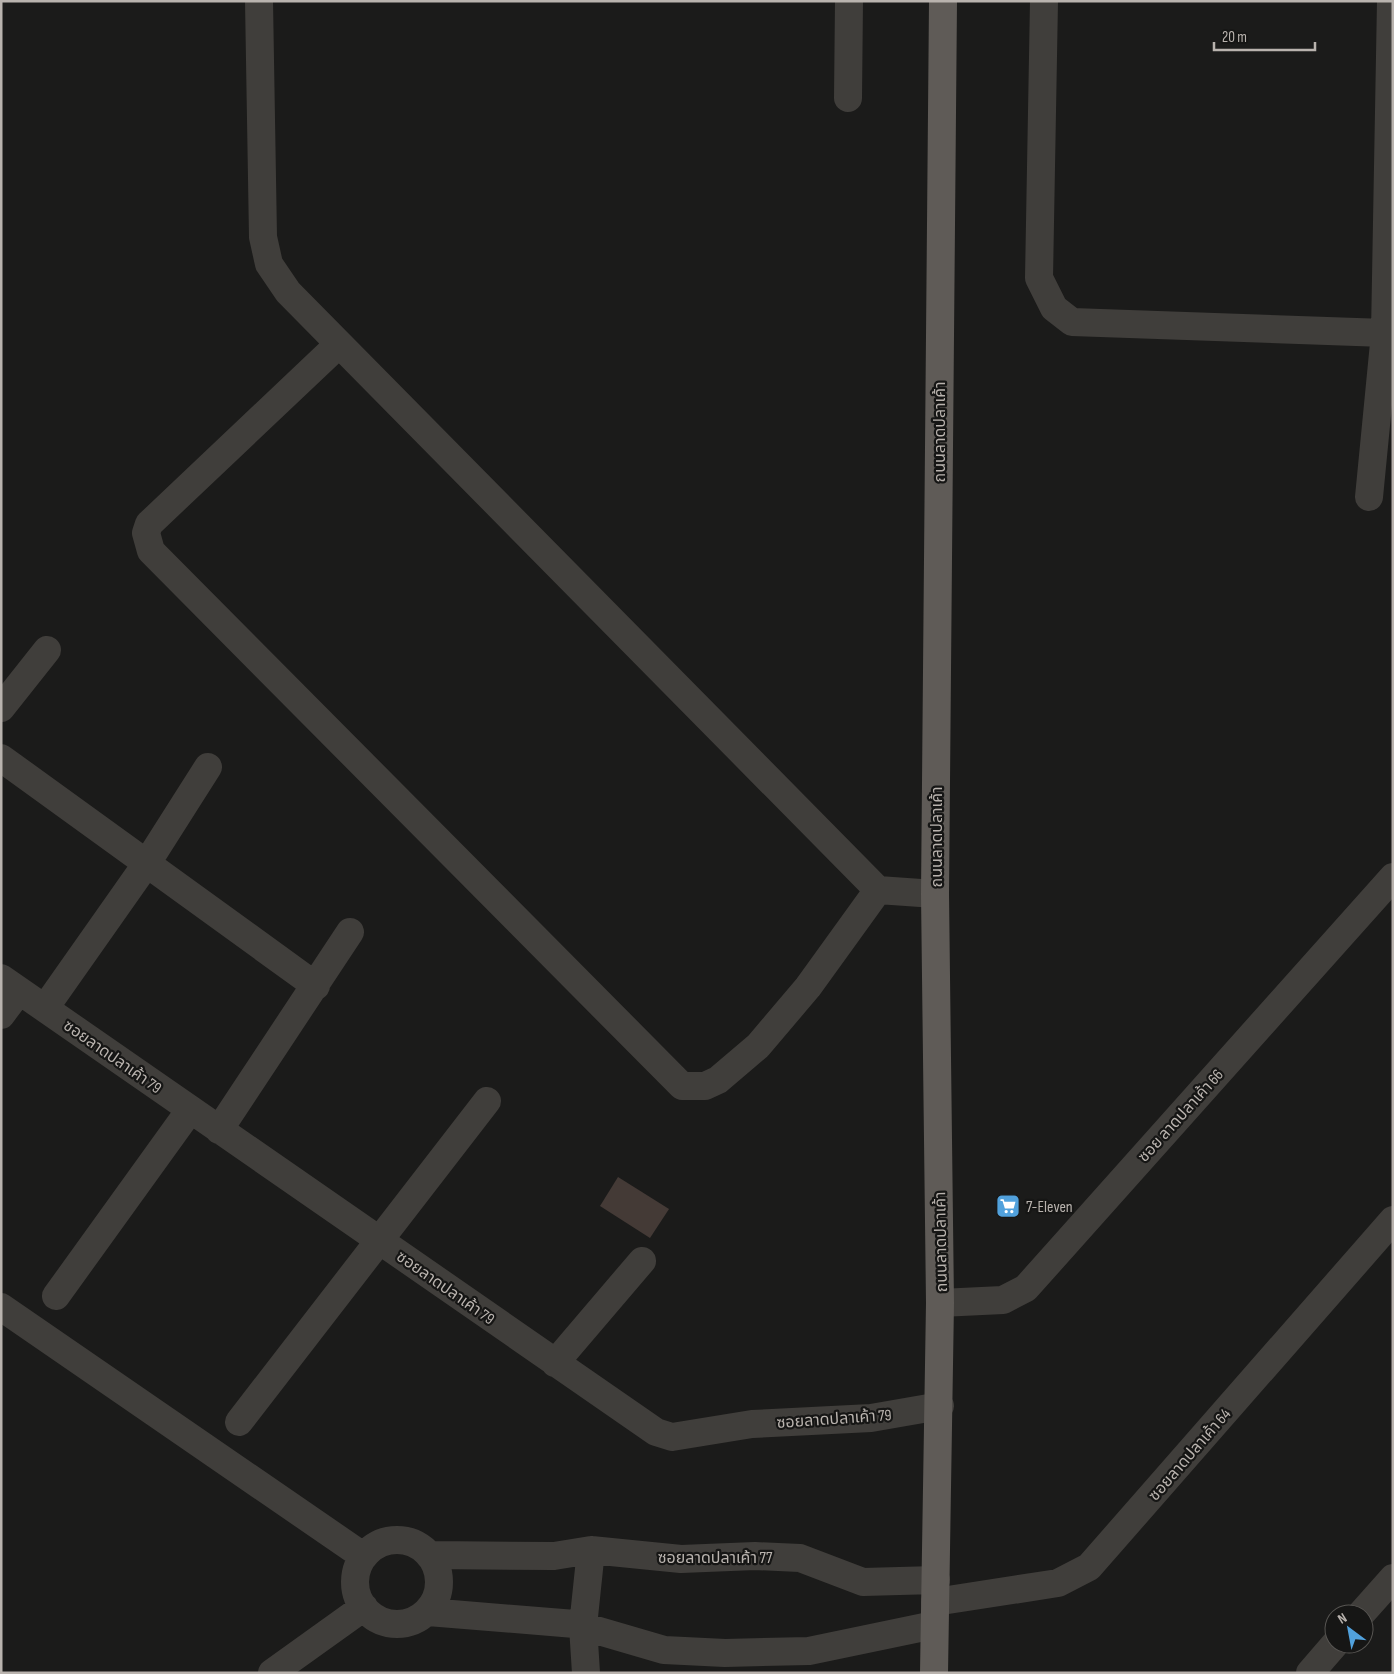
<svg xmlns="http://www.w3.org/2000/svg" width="1394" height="1674" font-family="'Sofia Sans Condensed','Noto Sans Thai',sans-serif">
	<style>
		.water { fill: #443a36 }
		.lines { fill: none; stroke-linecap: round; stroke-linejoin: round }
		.minor { stroke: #403e3b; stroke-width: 28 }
		.major { stroke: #5f5b57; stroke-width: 28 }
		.labels { text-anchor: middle; stroke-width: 4.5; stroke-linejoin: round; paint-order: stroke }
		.street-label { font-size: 16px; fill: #b9b3ae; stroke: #161615 }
		.poi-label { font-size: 16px; fill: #b9b3ae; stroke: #161615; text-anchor: start }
	</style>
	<rect width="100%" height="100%" fill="#1b1b1a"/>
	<path class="water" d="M618,1177L669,1209L650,1238L600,1206Z"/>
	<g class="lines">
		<path class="minor" d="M259,1L263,237L269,264L288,292L878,890L935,894
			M1044,1L1039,278L1054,308L1072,322L1385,333
			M848,98L849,1
			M339,344L149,524L146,533L151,551L682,1086H705L718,1080L758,1046L808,987L878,890
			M1369,497L1385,333L1391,1
			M1,708L47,650
			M1,758L316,986
			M1,978L656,1432L672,1437L752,1424L871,1418L940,1406
			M45,1008L147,863L208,767
			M1,1015L19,991
			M219,1130L350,932
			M56,1296L190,1110
			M940,1303L1003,1300L1026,1288L1393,877
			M1,1307L363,1556
			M555,1363L642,1261
			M239,1422L487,1101
			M355 1582a42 42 0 1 1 84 0a42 42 0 1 1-84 0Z
			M430,1555L554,1556L591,1550L681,1559L755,1556L800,1558L863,1582L936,1580
			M935,1602L1058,1583L1089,1567L1393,1220
			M428,1612L575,1624L664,1650L725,1653L809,1651L934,1625
			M1361,1614L1393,1578
			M272,1673L364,1607
			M586,1673L583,1626L591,1550
			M1310,1673L1335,1644"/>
		<path class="major" d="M934,1673L940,1303L935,894L943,1"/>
	</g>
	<defs>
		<g id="supermarket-square" transform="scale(1.25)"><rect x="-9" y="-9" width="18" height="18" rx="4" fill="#51a1dc" stroke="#161615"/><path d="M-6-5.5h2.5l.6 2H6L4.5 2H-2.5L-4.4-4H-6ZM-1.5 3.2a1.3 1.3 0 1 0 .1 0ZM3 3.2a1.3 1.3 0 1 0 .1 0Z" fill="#fff"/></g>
	</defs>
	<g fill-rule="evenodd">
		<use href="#supermarket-square" x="1008" y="1206"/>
	</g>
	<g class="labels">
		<g class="street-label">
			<text transform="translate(939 432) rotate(-90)" y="6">ถนนลาดปลาเค้า</text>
			<text transform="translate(936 837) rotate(-90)" y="6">ถนนลาดปลาเค้า</text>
			<text transform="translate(113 1056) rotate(35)" y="6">ซอยลาดปลาเค้า 79</text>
			<text transform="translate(1180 1115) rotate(-48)" y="6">ซอย ลาดปลาเค้า 66</text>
			<text transform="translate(940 1242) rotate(-91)" y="6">ถนนลาดปลาเค้า</text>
			<text transform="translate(446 1287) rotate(35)" y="6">ซอยลาดปลาเค้า 79</text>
			<text transform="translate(834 1418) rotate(-4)" y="6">ซอยลาดปลาเค้า 79</text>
			<text transform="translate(1189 1454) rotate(-49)" y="6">ซอยลาดปลาเค้า 64</text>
			<text x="715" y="1563">ซอยลาดปลาเค้า 77</text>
		</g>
		<g class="poi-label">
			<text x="1026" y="1212">7-Eleven</text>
		</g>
	</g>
	<rect width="1394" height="1674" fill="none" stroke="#b9b3ae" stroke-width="5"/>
	<g transform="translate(1349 1629) rotate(328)"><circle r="24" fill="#161615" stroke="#575552"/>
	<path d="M0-4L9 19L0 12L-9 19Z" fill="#51a1dc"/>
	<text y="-8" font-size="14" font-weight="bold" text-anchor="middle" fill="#b9b3ae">N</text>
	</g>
	<path d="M1214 42v8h101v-8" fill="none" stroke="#b9b3ae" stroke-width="2.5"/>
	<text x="1222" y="42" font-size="15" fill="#b9b3ae" stroke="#161615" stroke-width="4" paint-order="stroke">20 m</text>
</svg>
